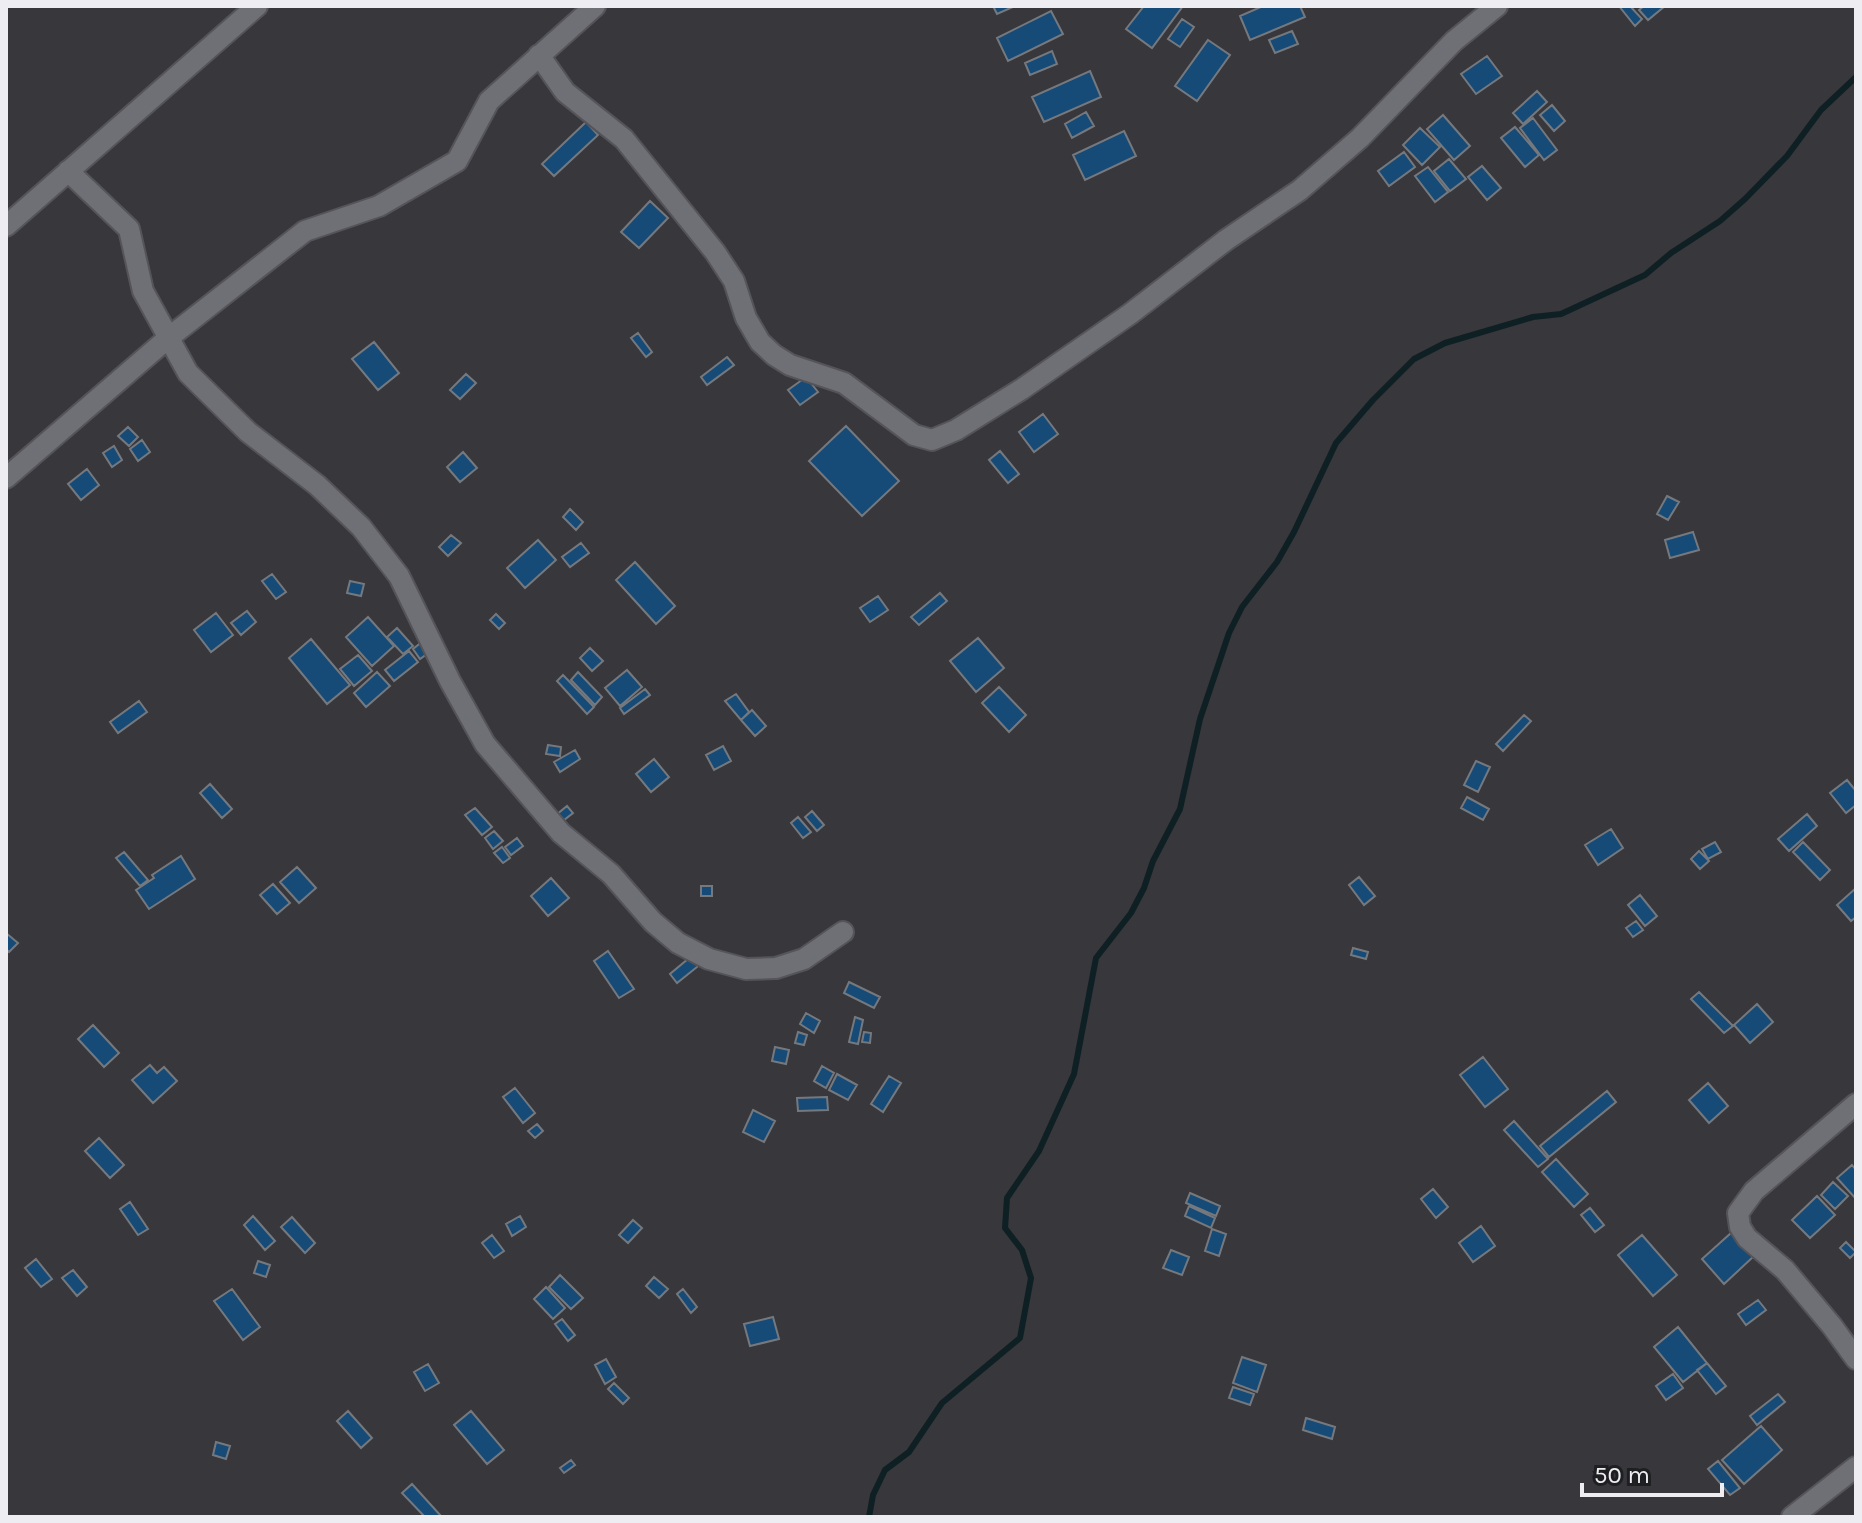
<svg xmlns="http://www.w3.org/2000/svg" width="1862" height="1523" font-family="Karla,sans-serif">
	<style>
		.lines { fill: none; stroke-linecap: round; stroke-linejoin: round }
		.stream { stroke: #0f2024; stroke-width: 6 }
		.building { fill: #164a77; stroke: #75797e; stroke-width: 2 }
		.minor-casing { stroke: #545459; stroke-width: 24 }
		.minor { stroke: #6f7076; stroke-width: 20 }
	</style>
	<rect width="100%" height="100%" fill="#37373c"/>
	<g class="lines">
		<path class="stream" d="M869,1517L873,1495L885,1470L909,1452L942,1403L1020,1338L1031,1278L1022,1250L1005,1228L1007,1198L1039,1151L1074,1074L1096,958L1131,913L1144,888L1153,861L1180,809L1200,719L1229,633L1242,607L1277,562L1294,532L1336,443L1373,400L1414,359L1445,343L1533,317L1561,314L1645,275L1671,253L1720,221L1745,199L1787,156L1821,110L1856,77"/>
	</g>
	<path class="building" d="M993,6H1015L997,14Z
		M1144,6H1183L1152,48L1126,29Z
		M1263,6H1300L1305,17L1250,40L1240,16Z
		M1619,6H1630L1642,19L1635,26Z
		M1644,6H1665L1648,20L1639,10Z
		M1051,11L1063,34L1008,61L997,38Z
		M1182,19L1194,27L1180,47L1168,39Z
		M1292,31L1298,44L1275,53L1269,40Z
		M1208,40L1230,55L1197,101L1175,86Z
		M1052,51L1057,64L1030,75L1025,63Z
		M1487,56L1502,76L1476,94L1461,74Z
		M1090,71L1101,97L1044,122L1032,97Z
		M1537,91L1547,102L1523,124L1513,113Z
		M1552,105L1565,121L1554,131L1540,115Z
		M1086,112L1094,126L1072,138L1065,124Z
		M1443,115L1470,146L1454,160L1427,129Z
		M1533,118L1557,150L1544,160L1520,128Z
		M586,122L598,135L554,176L542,164Z
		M1515,127L1539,155L1525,167L1501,138Z
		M1420,128L1440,147L1422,165L1403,145Z
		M1124,131L1136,156L1085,180L1073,155Z
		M1404,152L1415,167L1389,186L1378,171Z
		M1449,159L1466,179L1450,191L1434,171Z
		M1482,166L1501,188L1487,200L1468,177Z
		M1428,167L1448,192L1435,202L1415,176Z
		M650,201L668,218L639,248L621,232Z
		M638,333L652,352L646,357L631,338Z
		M374,342L399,373L378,390L352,359Z
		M727,357L734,365L707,385L701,377Z
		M466,374L476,383L460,399L450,390Z
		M806,377L818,392L800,405L788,390Z
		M1043,414L1058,434L1034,452L1019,432Z
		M846,426L899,481L862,516L809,461Z
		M128,427L138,437L129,446L118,436Z
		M142,440L150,452L138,461L130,449Z
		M114,446L122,460L112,467L103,453Z
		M1000,451L1019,474L1008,483L989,460Z
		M463,452L477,468L460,482L447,467Z
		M87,469L99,485L81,500L68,484Z
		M1667,496L1679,502L1668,520L1657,514Z
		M570,509L583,522L576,530L563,517Z
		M1693,532L1699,550L1670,558L1665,540Z
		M451,535L461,543L448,556L439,547Z
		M538,540L556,560L525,588L507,568Z
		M581,543L589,553L570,567L562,557Z
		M635,562L675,606L656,624L616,580Z
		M272,574L286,592L276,599L262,581Z
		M350,581L364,584L361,596L347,593Z
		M940,593L947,601L919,625L911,617Z
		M878,596L888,610L870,622L860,608Z
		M247,611L256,622L241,635L231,623Z
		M216,613L233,635L211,652L194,630Z
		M496,614L505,623L499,629L490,620Z
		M368,617L394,646L372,666L346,637Z
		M397,628L413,646L403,654L387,637Z
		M427,638L435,648L420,659L413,649Z
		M978,638L1004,668L976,692L950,661Z
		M311,639L350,685L327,704L289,658Z
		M590,648L603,661L592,671L580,658Z
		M409,651L418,662L394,681L385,670Z
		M358,655L372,671L354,686L340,669Z
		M627,670L642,687L620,706L605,688Z
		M377,672L390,686L366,707L354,693Z
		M578,672L602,697L595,705L571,680Z
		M563,675L594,707L587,714L557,681Z
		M999,687L1026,715L1009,732L982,703Z
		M645,689L650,695L624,714L620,708Z
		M736,694L749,712L741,720L725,701Z
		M139,701L147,712L118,733L110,722Z
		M752,710L766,726L755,736L741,720Z
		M1524,715L1531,721L1503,751L1496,744Z
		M548,745L561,747L560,756L546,754Z
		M723,746L731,761L714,770L706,755Z
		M575,750L580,759L560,772L554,762Z
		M654,759L669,777L651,792L636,774Z
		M1476,761L1490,767L1478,792L1464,785Z
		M1847,780L1856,791V805L1846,813L1830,793Z
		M210,784L232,809L222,818L200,793Z
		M1467,797L1489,809L1483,820L1461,808Z
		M567,806L573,813L550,831L544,825Z
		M475,808L492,827L482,835L465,815Z
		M812,811L824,825L817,831L805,817Z
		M1807,814L1817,826L1789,851L1778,839Z
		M798,817L811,832L803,838L791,823Z
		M1611,829L1623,848L1598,865L1585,845Z
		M494,831L503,841L493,849L485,838Z
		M517,838L523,846L511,855L505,847Z
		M1715,842L1721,852L1708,859L1702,849Z
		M1803,842L1830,870L1820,880L1793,852Z
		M502,847L510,858L503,863L494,853Z
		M1699,851L1709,861L1700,869L1691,859Z
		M124,852L148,880L140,886L116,858Z
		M181,856L195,879L149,909L136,890L154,878L152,875Z
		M297,867L316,888L299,903L280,882Z
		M1359,877L1375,896L1364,905L1349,885Z
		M551,878L569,898L548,916L531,896Z
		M273,884L290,903L277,914L260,895Z
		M701,886H712V896H701Z
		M1856,888V917L1851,921L1837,905Z
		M1640,895L1657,916L1645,926L1628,905Z
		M1636,921L1643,930L1633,937L1626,928Z
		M6,933L18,943L9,952L6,949Z
		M1353,948L1368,952L1366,959L1351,955Z
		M608,951L634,989L619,998L594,961Z
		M694,954L702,963L677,983L670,974Z
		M849,982L880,997L874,1008L844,993Z
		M1699,992L1733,1026L1724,1033L1691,999Z
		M1757,1004L1773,1022L1750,1043L1734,1025Z
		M806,1013L820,1021L814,1033L800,1024Z
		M855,1017L863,1020L858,1044L849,1042Z
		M93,1025L119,1053L104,1067L78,1039Z
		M798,1032L807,1035L804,1045L795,1043Z
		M864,1032L871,1033L870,1043L862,1042Z
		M775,1047L789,1050L786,1064L772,1061Z
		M1483,1057L1508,1089L1485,1107L1460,1075Z
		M150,1065L157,1073L164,1067L177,1081L153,1103L132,1080Z
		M822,1066L834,1073L826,1088L814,1081Z
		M837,1074L857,1085L848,1100L829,1090Z
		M889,1076L901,1083L883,1112L871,1104Z
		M1708,1083L1728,1106L1709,1123L1689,1100Z
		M515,1088L535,1113L523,1123L503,1097Z
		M1607,1091L1616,1102L1549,1157L1540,1146Z
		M827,1097L828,1110L798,1111L797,1098Z
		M753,1110L775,1121L764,1142L743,1132Z
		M1514,1121L1548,1159L1538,1167L1504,1130Z
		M537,1124L543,1131L535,1138L528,1131Z
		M99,1138L124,1165L110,1178L85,1151Z
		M1556,1159L1588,1194L1574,1207L1542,1172Z
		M1852,1165L1856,1170V1199L1837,1178Z
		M1833,1182L1848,1196L1835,1209L1821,1195Z
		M1433,1189L1448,1207L1436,1218L1421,1199Z
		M1190,1193L1220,1206L1216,1216L1186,1203Z
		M1817,1196L1835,1215L1810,1238L1792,1220Z
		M130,1202L148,1229L138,1235L120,1209Z
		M1189,1206L1215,1218L1211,1228L1185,1216Z
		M1590,1208L1604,1225L1595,1232L1581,1215Z
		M253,1216L275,1241L265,1250L244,1225Z
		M520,1216L526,1227L512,1236L506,1224Z
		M292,1217L315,1243L305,1253L281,1227Z
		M633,1220L642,1228L628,1243L619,1235Z
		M1481,1226L1495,1246L1473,1262L1459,1243Z
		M1212,1229L1226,1234L1219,1256L1205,1251Z
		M1731,1233L1753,1257L1724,1284L1702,1259Z
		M492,1235L504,1251L494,1258L482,1243Z
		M1642,1235L1677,1275L1653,1296L1618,1255Z
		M1846,1242L1856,1252L1850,1258L1840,1248Z
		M1171,1250L1189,1257L1182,1275L1163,1268Z
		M36,1259L52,1279L41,1287L25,1268Z
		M258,1261L270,1265L266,1277L254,1273Z
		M73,1270L87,1287L77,1296L62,1278Z
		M560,1275L583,1298L571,1309L549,1287Z
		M654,1277L668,1289L659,1298L646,1286Z
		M546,1287L565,1308L553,1319L534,1299Z
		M232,1289L260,1327L243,1340L214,1301Z
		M683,1289L697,1307L691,1313L677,1294Z
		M1758,1300L1766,1310L1746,1325L1738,1314Z
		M773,1317L779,1339L750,1346L744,1324Z
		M562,1319L575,1335L568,1341L555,1324Z
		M1678,1327L1707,1363L1683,1382L1654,1347Z
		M1242,1357L1266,1365L1257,1392L1233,1383Z
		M606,1359L616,1377L605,1384L595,1365Z
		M1707,1363L1726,1386L1716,1394L1697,1370Z
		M428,1364L439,1383L425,1391L414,1372Z
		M1673,1374L1683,1388L1666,1400L1656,1386Z
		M614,1383L629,1398L623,1404L608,1389Z
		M1233,1387L1254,1394L1250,1405L1229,1398Z
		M1778,1394L1785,1402L1757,1425L1750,1416Z
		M348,1411L372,1438L361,1448L337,1421Z
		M471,1411L504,1450L487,1464L454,1425Z
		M1306,1418L1335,1427L1332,1439L1303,1430Z
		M1761,1426L1782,1450L1744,1484L1722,1460Z
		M216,1442L230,1446L226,1459L213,1455Z
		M571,1460L575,1465L564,1473L560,1468Z
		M1718,1461L1740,1488L1730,1495L1708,1469Z
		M412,1484L441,1516L440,1517H425L402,1493Z"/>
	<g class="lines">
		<g class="minor-casing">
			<path id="minor" d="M539,55L565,92L624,139L715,252L734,281L746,318L760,342L774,355L790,365L844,383L914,435L932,440L956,430L1022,389L1130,314L1226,240L1300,190L1360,138L1454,41L1497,6
				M68,171L129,229L143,291L188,373L248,432L317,485L361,527L399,576L450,681L485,744L561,833L611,874L653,922L678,943L709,959L746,969L776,968L804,959L843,932
				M6,226L257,6
				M6,478L167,339L305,231L379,206L457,161L489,101L595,6
				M1856,1104L1754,1191L1738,1213L1740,1227L1747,1238L1785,1270L1832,1326L1856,1359
				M1792,1517L1856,1467"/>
		</g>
		<use href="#minor" class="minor"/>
	</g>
	<rect width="1862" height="1523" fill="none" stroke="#eeeef2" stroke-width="16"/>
	<path d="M1582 1483v12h140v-12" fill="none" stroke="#eeeef2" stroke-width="4"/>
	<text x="1594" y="1483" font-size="24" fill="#eeeef2" stroke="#1e1f21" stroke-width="6" paint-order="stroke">50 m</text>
</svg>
